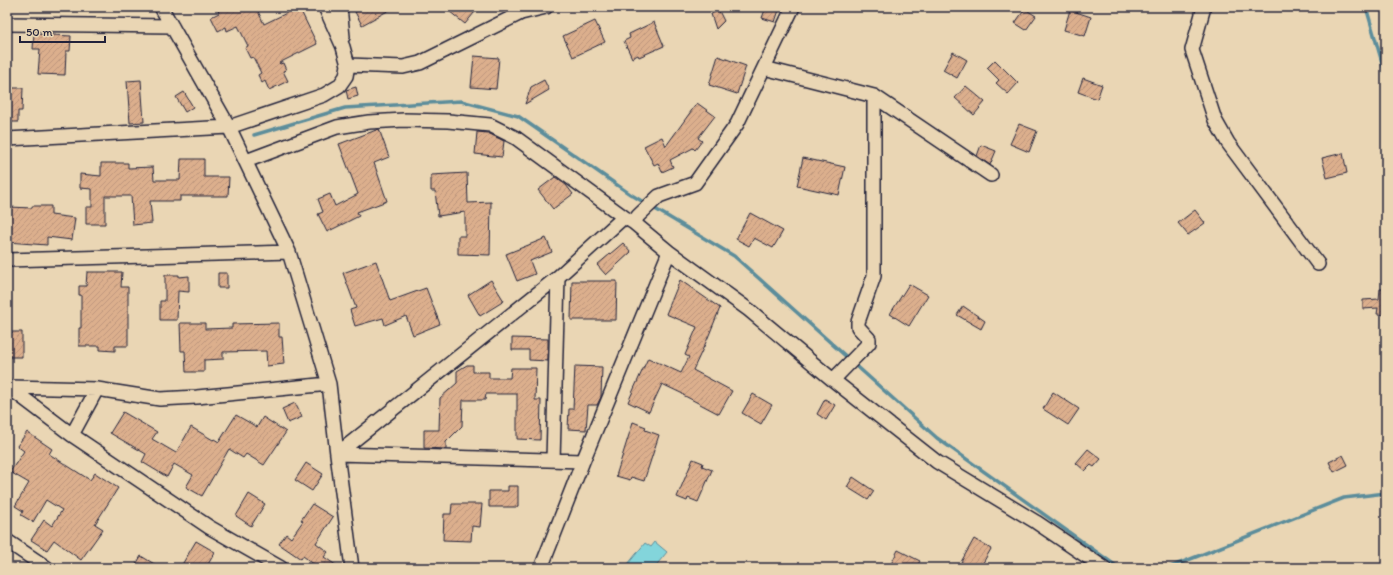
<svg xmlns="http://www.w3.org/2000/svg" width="1393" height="575" font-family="Itim,sans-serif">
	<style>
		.water { fill: #83d5db; stroke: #5c8d9b }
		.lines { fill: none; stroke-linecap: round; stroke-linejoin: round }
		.stream { stroke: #5c8d9b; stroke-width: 3.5 }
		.building { fill: url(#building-hatch); stroke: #22223b }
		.street-casing { stroke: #22223b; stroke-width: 16 }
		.street { stroke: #ead6b4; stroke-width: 13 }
	</style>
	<defs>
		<pattern id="building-hatch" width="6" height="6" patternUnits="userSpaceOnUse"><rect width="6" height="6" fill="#dcaf8d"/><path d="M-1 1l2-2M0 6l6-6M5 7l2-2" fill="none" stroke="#bc967b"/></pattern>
	</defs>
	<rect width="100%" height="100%" fill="#ead6b4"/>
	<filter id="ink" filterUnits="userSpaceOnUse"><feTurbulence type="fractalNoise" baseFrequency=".025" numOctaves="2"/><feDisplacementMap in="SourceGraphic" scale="8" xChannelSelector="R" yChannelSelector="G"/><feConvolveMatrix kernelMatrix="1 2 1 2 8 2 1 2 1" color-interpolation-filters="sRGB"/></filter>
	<g filter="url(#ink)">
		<path class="water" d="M655,542L667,552L654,568H634L628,564L645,543L651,547Z"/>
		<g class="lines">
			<path class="stream" d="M1366,7L1386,76
				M254,135L345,108L461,101L518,116L630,194L734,256L937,438L1119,568
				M1168,568L1344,498L1386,493"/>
		</g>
		<path class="building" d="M225,7H256L264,24L299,7L317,44L279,63L280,64L283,63L286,70L283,71L288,81L269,90L265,81L262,83L258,75L261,73L253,57L250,58L245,48L248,46L238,26L227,31L226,27L218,31L211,17L219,13L218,10Z
			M365,7H395L362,25L355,12Z
			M444,7H479L465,24Z
			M766,7H780L775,22L762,18Z
			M1025,9L1036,16L1026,30L1015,23Z
			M1070,10L1091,17L1085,36L1064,30Z
			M719,11L724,21L716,29L711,14Z
			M595,21L605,42L573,57L563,36Z
			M654,22L664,46L639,57L638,55L632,58L624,41L630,38L629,34Z
			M34,34L71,36L70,51H66L65,75L38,74L40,49H33Z
			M953,52L967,60L957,78L943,70Z
			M474,56L499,58L496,89L471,87Z
			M718,56L746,66L737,94L709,85Z
			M995,60L1018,83L1008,94L996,83L999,80L987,68Z
			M1083,78L1102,85L1097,99L1078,92Z
			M141,80L144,122L130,123L127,81Z
			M544,80L549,90L525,104L531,87Z
			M966,86L985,102L974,115L955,98Z
			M356,87L358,96L348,99L346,90Z
			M7,88H23L22,111H18V122H7Z
			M184,92L193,107L185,112L176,97Z
			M697,103L715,116L698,138L702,141L695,150L693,148L670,160L673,167L662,172L658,163L654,165L644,146L662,137L666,146Z
			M1019,124L1037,131L1029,152L1010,144Z
			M379,129L389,157L374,163L387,201L357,212L359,216L327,232L318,214L323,212L318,199L330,194L335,206L358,194L339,144Z
			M477,132L488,133L504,141L502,157L475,154Z
			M981,145L996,151L990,165L977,156Z
			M1343,153L1347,173L1327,178L1322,158Z
			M803,158L845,167L839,195L797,186Z
			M181,159H204V177H229L228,196H180V201H150L152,223L133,225L131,196H105V224H86V207H92V189L80,188V174L101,176V163H128V168L153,167L154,180H180Z
			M467,173L468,203L491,202L490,255L458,254V236H465V212L438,216L435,191H431V175Z
			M555,177L566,185L573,194L553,209L538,190Z
			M32,206H51V215L75,218L72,240L47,237V245L7,242L9,207L32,208Z
			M1195,210L1205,223L1188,235L1178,223Z
			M750,213L783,231L773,248L754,238L749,246L736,239Z
			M546,238L552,252L530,261L535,274L517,281L506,254Z
			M623,243L631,252L606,275L597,265Z
			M376,261L390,301L426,288L440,324L413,335L406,316L385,325L383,318L355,326L350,310L356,308L343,273Z
			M87,272H122L121,287H128V346H115V351L100,350V346H79V328H81V295H79V286H86Z
			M218,273H227V288H218Z
			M165,275H179V277L189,276V292L178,291L177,320H160V301H165Z
			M491,280L504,301L480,316L468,295Z
			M680,280L720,308L707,340L693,370L732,391L719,414L683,395V394L662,384L649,412L628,402L648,358L681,373L689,357L685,355L697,327L666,314Z
			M572,281H617L616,320H571Z
			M909,284L928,295L909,326L890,314Z
			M1380,289H1386V315L1377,314L1378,308L1363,309V300L1379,299Z
			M963,306L985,321L981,329L957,315Z
			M180,323H205V329L232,328V324L279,323V337H282L284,364L267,366L266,351L223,352V359L204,360V372H186L185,351H181Z
			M7,332H22V357H7Z
			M512,338L548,339V361L529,360V350H512Z
			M467,365H473V372H489V378H510L511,368H536L535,400H541L540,440L517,439V394H486L485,400H463L462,426L446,442V449L424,448V430H439L440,398L457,383V371Z
			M575,366L602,367L601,397L597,405H588L586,430L568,429L569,409H573Z
			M1053,392L1079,409L1068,425L1043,409Z
			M753,394L772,405L761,424L742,413Z
			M825,399L835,405L826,420L817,414Z
			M295,403L302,417L288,423L282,409Z
			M123,412L157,432L152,439L176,453L191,427L213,440L214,439L219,442L236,415L257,427L263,417L286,432L264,465L246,454L243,458L229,449L202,496L186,487L193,475L174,464L167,477L142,462L146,454L110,433Z
			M633,422L646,427L645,430L659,435L644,481L631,477L630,480L616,476Z
			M27,432L52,449L49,454L90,480L95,473L118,488L95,524L103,529L81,560L54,540L47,550L31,540L44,520L52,526L62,510L46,500L33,522L21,515L23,511L15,506L29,483L10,472L24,451L17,446Z
			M1088,449L1101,459L1094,467L1091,465L1085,471L1076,463Z
			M1343,455L1348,465L1334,472L1329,462Z
			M693,459L703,463L702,466L712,470L698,502L688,498L687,501L677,497Z
			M306,463L323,474L312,491L295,480Z
			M853,477L874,491L868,500L847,487Z
			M508,486H518V507H489V491H508Z
			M249,494L265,504L251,526L236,516Z
			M312,504L333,517L316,543L328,552L324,557L340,568H319L303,556L301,559L279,544L286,534L291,538L303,521L301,520Z
			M452,504H482L480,527L472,526L471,541L443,540L444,514H451Z
			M974,539L991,549L980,568H970L961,562Z
			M196,541L215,552L206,568H180Z
			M898,550L920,561L916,568H889Z
			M141,556L161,568H134Z"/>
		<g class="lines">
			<g class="street-casing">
				<path id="street" d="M161,7L229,127L289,252L329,384L337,454L352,568
					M340,7L343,37
					M1204,7L1192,50L1215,120L1228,143L1318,264
					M7,24L172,26
					M348,65L403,67L420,63L521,13L546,7
					M764,68L874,96V276L858,322V327L869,339V343L833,380
					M874,96L991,175
					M7,139L229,127L324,95L339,86L346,76L348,65L343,47L325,7
					M246,161L337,127L369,122L404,120L448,121L490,125L516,138L624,217L634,223L669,252L749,310L833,380L937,462L1036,522L1104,568
					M634,223L638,216L659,196L695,183L737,124L793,7
					M7,260L289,252
					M9,387L97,389L160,399L197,397L329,384
					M10,388L72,435L209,527L281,568
					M72,435L97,389
					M337,454L558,277L624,217
					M337,454L583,461
					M553,460L558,277
					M7,541L47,568
					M541,568L583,461L669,252"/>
			</g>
			<use href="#street" class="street"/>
		</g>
	</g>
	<rect width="1393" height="575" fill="none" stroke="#ead6b4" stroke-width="24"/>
	<rect x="12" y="12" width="1369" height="551" fill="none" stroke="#22223b" stroke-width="1.5" filter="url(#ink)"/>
	<path d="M20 36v6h85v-6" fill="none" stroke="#22223b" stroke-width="2"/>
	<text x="26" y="36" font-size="12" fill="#22223b" stroke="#ead6b4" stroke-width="3" paint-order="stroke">50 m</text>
</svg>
